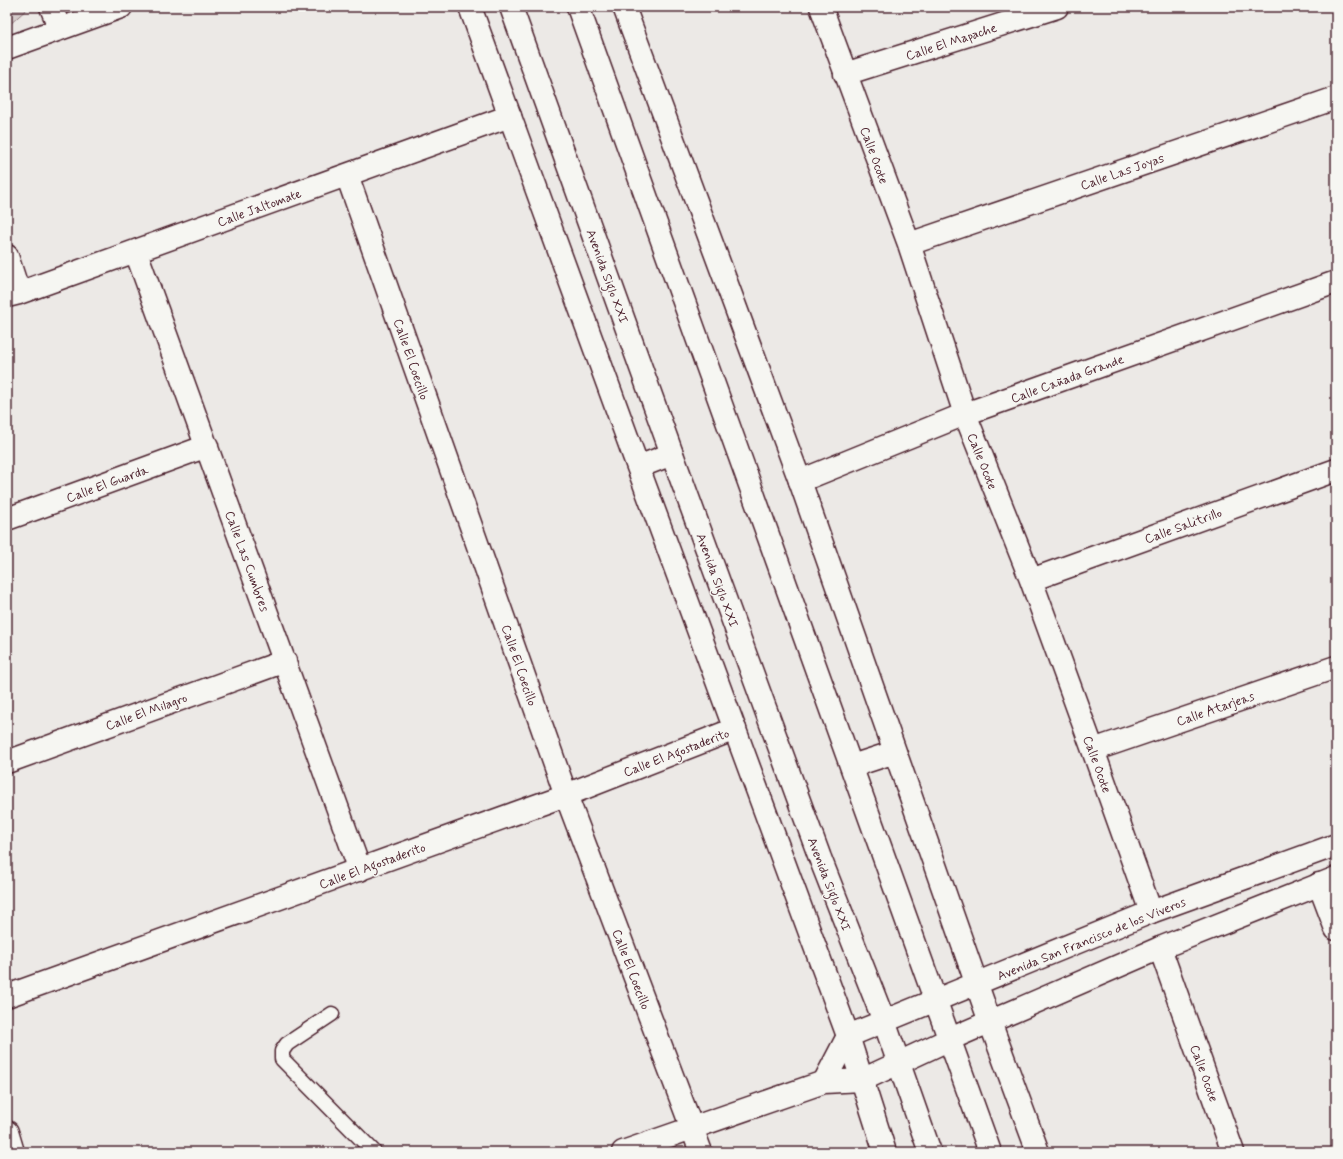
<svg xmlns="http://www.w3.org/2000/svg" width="1343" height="1159" font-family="Mynerve,sans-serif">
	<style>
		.green { fill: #d4cbca; stroke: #8f757a }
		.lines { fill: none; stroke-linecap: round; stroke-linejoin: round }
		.lane-casing { stroke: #4a1f2b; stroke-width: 17 }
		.street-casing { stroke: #4a1f2b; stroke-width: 25 }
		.secondary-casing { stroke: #4a1f2b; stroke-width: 25 }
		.highway-casing { stroke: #4a1f2b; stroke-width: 25 }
		.lane { stroke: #f6f6f2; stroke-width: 14 }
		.street { stroke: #f6f6f2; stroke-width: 22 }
		.secondary { stroke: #f6f6f2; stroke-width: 22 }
		.highway { stroke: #f6f6f2; stroke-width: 22 }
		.labels { text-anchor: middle; stroke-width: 3; stroke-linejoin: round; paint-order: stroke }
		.street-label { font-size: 13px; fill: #4a1f2b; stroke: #f6f6f2 }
	</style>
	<rect width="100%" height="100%" fill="#ece9e6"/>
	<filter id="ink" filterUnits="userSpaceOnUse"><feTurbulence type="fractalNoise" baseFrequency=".025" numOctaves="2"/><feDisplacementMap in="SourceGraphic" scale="8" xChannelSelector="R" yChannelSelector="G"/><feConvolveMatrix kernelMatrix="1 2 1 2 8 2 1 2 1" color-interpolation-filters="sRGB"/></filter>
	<g filter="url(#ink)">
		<path class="green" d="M7,7H29L7,27Z"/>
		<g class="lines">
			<g class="lane-casing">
				<path id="lane" d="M332,1014L287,1044L282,1051V1059L374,1152"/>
			</g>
			<g class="street-casing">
				<path id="street" d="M51,7L60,29
					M821,7L909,244L965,414L1031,580L1093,750L1151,912
					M7,48L121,7
					M845,74L1057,7
					M347,175L566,795L701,1152
					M909,244L1336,98
					M136,252L360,870
					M7,256L19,293
					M7,296L19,293L510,116
					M800,481L965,414L1336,282
					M7,519L207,446
					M1031,580L1336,470
					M1093,750L1336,667
					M7,762L285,661
					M1319,884L1336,929
					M1160,948L1233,1152
					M7,996L566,795L735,729
					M824,1082L848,1036
					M7,1132L13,1152
					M623,1152L824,1082L862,1080"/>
			</g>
			<g class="secondary-casing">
				<path id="secondary" d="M470,7L638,467L848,1036L885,1152
					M624,7L800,481L990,1022L1038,1152
					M638,467L672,454
					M852,766L895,752
					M848,1036L1151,912L1336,845
					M862,1080L950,1039L1160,948L1336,878"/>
			</g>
			<g class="highway-casing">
				<path id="highway" d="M511,7L672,454L820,858L884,1021L930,1152
					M578,7L990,1152"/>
			</g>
			<use href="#lane" class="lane"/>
			<use href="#street" class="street"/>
			<use href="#secondary" class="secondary"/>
			<use href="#highway" class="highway"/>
		</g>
	</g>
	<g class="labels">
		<g class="street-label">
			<text transform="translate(951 41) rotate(-18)" y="5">Calle El Mapache</text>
			<text transform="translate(875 155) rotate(70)" y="5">Calle Ocote</text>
			<text transform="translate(1122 171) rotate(-19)" y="5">Calle Las Joyas</text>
			<text transform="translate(259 207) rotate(-20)" y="5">Calle Jaltomate</text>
			<text transform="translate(608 276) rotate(70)" y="5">Avenida Siglo XXI</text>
			<text transform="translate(412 359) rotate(71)" y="5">Calle El Coecillo</text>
			<text transform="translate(1067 378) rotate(-20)" y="5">Calle Cañada Grande</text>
			<text transform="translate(983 461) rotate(68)" y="5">Calle Ocote</text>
			<text transform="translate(107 483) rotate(-20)" y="5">Calle El Guarda</text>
			<text transform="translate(1183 525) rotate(-20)" y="5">Calle Salitrillo</text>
			<text transform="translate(248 561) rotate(70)" y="5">Calle Las Cumbres</text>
			<text transform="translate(718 580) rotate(70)" y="5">Avenida Siglo XXI</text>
			<text transform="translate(520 665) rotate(71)" y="5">Calle El Coecillo</text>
			<text transform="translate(1215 708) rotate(-19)" y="5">Calle Atarjeas</text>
			<text transform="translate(146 711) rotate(-20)" y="5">Calle El Milagro</text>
			<text transform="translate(676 752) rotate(-21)" y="5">Calle El Agostaderito</text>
			<text transform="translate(1098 764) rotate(70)" y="5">Calle Ocote</text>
			<text transform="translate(372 865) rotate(-20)" y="5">Calle El Agostaderito</text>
			<text transform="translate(830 884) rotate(69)" y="5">Avenida Siglo XXI</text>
			<text transform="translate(1091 938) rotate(-22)" y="5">Avenida San Francisco de los Viveros</text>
			<text transform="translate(632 969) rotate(69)" y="5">Calle El Coecillo</text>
			<text transform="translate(1205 1073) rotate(70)" y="5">Calle Ocote</text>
		</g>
	</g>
	<rect width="1343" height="1159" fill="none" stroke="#f6f6f2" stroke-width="24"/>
	<rect x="12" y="12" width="1319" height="1135" fill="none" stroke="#4a1f2b" stroke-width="1.5" filter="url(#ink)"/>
</svg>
